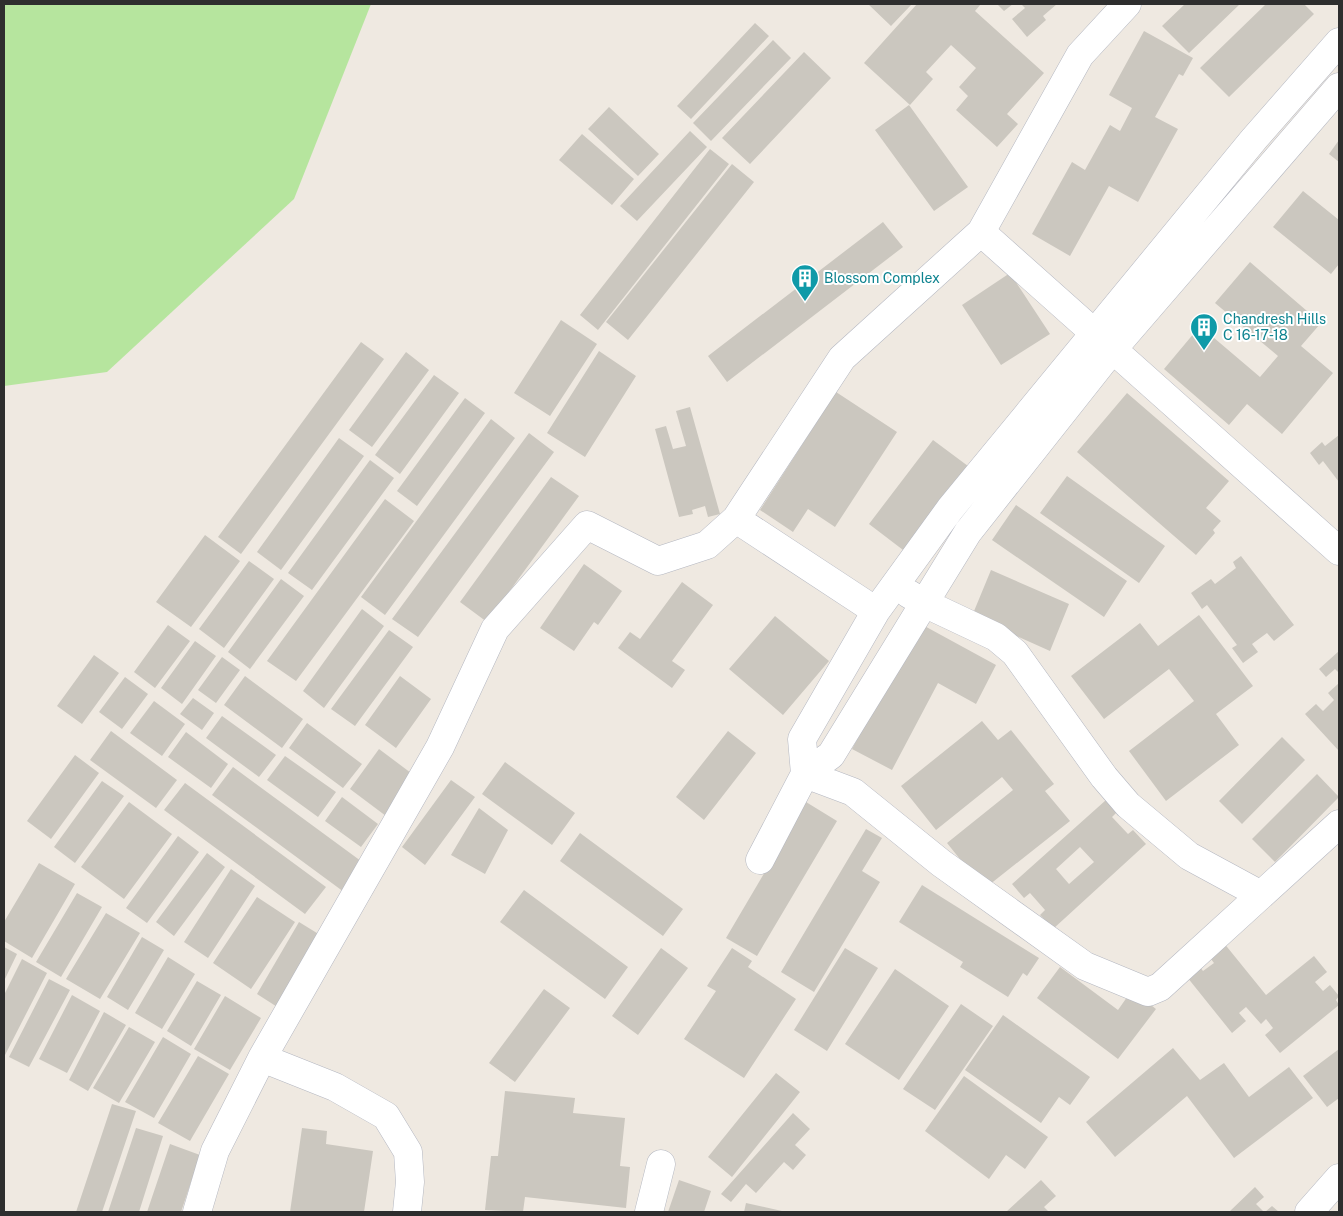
<svg xmlns="http://www.w3.org/2000/svg" width="1343" height="1216" font-family="'Public Sans',sans-serif">
	<style>
		.green { fill: #b6e59e }
		.building { fill: #cbc7bf; fill-rule: evenodd }
		.lines { fill: none; stroke-linecap: round; stroke-linejoin: round }
		.minor-casing { stroke: #b4b7c1; stroke-width: 29 }
		.minor { stroke: #fff; stroke-width: 28 }
		.labels { text-anchor: middle; stroke-width: 4; stroke-linejoin: round; paint-order: stroke }
		.culture-label { font-size: 14px; fill: #0d838f; stroke: #fff; text-anchor: start }
	</style>
	<rect width="100%" height="100%" fill="#efe9e1"/>
	<path class="green" d="M4,4H371L294,199L107,372L4,386Z"/>
	<path class="building" d="M868,4H912L891,26Z
		M917,4H981L975,11L1044,73L1007,114L1018,124L997,147L956,110L968,96L959,87L976,68L951,45L926,72L933,79L910,105L864,63Z
		M997,4H1013L1004,11Z
		M1021,4H1057L1043,16L1046,20L1027,37L1012,19L1025,8Z
		M1185,4H1240L1189,53L1162,26Z
		M1266,4H1304L1314,14L1229,97L1200,68Z
		M755,23L769,36L691,119L677,106Z
		M1144,31L1193,58L1183,76L1179,74L1155,117L1178,129L1138,202L1109,186L1070,256L1032,234L1072,162L1085,170L1110,125L1120,131L1132,108L1109,95Z
		M773,40L791,58L711,141L693,123Z
		M804,52L831,78L750,164L722,138Z
		M909,105L968,187L934,211L875,130Z
		M609,107L659,154L638,176L588,129Z
		M690,131L707,147L637,221L620,206Z
		M582,134L634,179L612,205L559,160Z
		M1339,140V162L1329,154Z
		M710,149L729,164L598,330L580,315Z
		M732,164L754,182L628,340L606,322Z
		M1303,191L1339,220V264L1331,274L1273,227Z
		M883,222L903,247L727,382L708,356Z
		M1250,262L1321,323L1301,346L1333,373L1282,434L1247,404L1229,425L1164,369L1200,326L1260,377L1278,356L1215,303Z
		M1010,273L1050,334L1001,365L962,305Z
		M561,320L597,344L550,416L514,393Z
		M361,342L384,359L241,554L218,537Z
		M599,351L636,376L585,457L547,433Z
		M406,352L429,370L372,447L349,430Z
		M434,375L459,393L400,474L375,455Z
		M836,392L897,432L835,527L808,509L793,532L760,510Z
		M1127,393L1229,481L1206,508L1221,521L1213,530L1215,533L1196,555L1077,452Z
		M465,398L485,413L417,506L397,491Z
		M690,407L720,514L708,517L705,506L692,510L693,514L679,517L655,429L666,426L673,449L686,446L676,411Z
		M491,419L515,438L385,615L361,597Z
		M529,433L554,452L418,637L392,619Z
		M1339,435V482L1323,461L1319,465L1310,453L1322,442L1325,446Z
		M339,438L364,456L281,570L257,552Z
		M933,440L972,469L907,553L869,524Z
		M370,460L394,478L312,590L288,573Z
		M1067,476L1165,546L1139,583L1040,513Z
		M551,477L579,496L487,622L460,602Z
		M385,499L414,521L296,681L267,661Z
		M1016,505L1127,581L1104,617L992,540Z
		M205,535L240,561L191,627L156,602Z
		M1241,556L1294,625L1274,641L1267,633L1252,644L1258,652L1243,663L1232,648L1237,645L1207,605L1202,609L1191,593L1211,579L1215,584L1236,568L1233,562Z
		M249,561L274,579L224,648L199,629Z
		M584,564L622,591L598,625L594,622L574,651L540,628Z
		M991,570L1069,604L1050,651L972,616Z
		M281,579L304,596L250,669L228,652Z
		M682,582L713,605L672,661L685,670L672,688L618,648L630,632L640,639Z
		M362,609L384,626L324,708L303,691Z
		M1199,615L1253,686L1216,714L1239,745L1166,801L1129,751L1194,701L1169,669L1104,719L1071,676L1140,623L1158,646Z
		M775,616L829,661L783,715L729,669Z
		M919,623L996,665L976,704L938,683L892,770L852,749Z
		M168,625L190,641L155,688L134,672Z
		M389,630L413,647L355,726L331,709Z
		M195,641L216,656L182,704L161,688Z
		M1339,651V673L1335,669L1326,677L1319,669Z
		M94,655L119,673L82,724L57,706Z
		M222,657L240,670L216,703L198,690Z
		M245,676L303,719L282,748L224,705Z
		M400,676L431,699L396,748L365,725Z
		M125,677L148,694L122,729L99,712Z
		M1339,683V751L1305,714L1316,704L1323,711L1334,700L1328,693Z
		M193,698L214,713L202,730L180,714Z
		M154,701L185,724L162,756L130,733Z
		M222,716L276,755L259,777L206,738Z
		M982,721L998,740L1011,730L1054,784L1045,791L1070,821L984,889L947,843L1013,790L1002,777L936,830L901,786Z
		M307,723L362,764L343,788L289,748Z
		M111,731L177,780L156,808L90,760Z
		M728,731L756,753L704,820L676,797Z
		M186,732L228,764L211,788L168,757Z
		M1282,737L1305,760L1242,824L1219,801Z
		M379,749L415,776L386,816L350,789Z
		M75,755L99,773L51,839L27,821Z
		M285,756L336,792L318,817L267,780Z
		M505,762L575,813L552,845L482,794Z
		M233,767L365,864L344,892L212,795Z
		M1317,774L1339,797L1275,862L1252,839Z
		M451,780L475,797L425,865L402,847Z
		M102,781L124,796L75,863L54,847Z
		M185,783L326,887L305,914L164,810Z
		M342,797L378,824L361,847L325,821Z
		M1106,800L1117,812L1112,817L1128,834L1133,830L1146,844L1053,929L1040,915L1045,910L1030,893L1024,898L1012,884ZM1080,847L1094,862L1069,884L1056,869Z
		M129,802L172,834L124,899L81,867Z
		M806,802L837,821L757,956L726,938Z
		M479,808L508,830L485,874L451,855Z
		M866,829L882,838L862,871L880,882L814,992L781,972Z
		M580,833L683,909L663,936L560,861Z
		M178,836L199,852L147,923L126,908Z
		M207,853L225,867L174,936L156,922Z
		M39,863L75,884L32,958L4,941V922Z
		M231,869L255,886L208,958L184,942Z
		M922,885L1039,958L1027,976L1023,973L1008,997L960,967L963,962L899,922Z
		M524,890L628,967L605,999L500,922Z
		M77,893L102,907L61,977L36,962Z
		M257,897L295,922L251,989L213,963Z
		M106,913L140,933L100,999L66,979Z
		M299,922L325,938L282,1010L257,994Z
		M142,937L164,950L128,1010L107,997Z
		M1219,937L1266,995L1314,956L1327,972L1315,982L1323,991L1330,985L1339,996L1336,1000L1339,1005L1280,1053L1265,1035L1273,1028L1266,1019L1261,1024L1246,1007L1239,1013L1246,1021L1232,1033L1183,972L1196,962L1203,971L1214,963L1204,950Z
		M4,947L17,954L4,981Z
		M661,948L688,968L638,1035L612,1016Z
		M732,948L752,961L748,967L796,999L744,1078L684,1039L716,991L707,986Z
		M845,948L878,968L827,1051L794,1030Z
		M168,957L195,974L162,1029L135,1013Z
		M22,959L47,973L4,1057V995Z
		M1060,967L1118,1010L1132,990L1156,1009L1118,1059L1037,998Z
		M895,969L949,1006L899,1080L845,1044Z
		M49,979L70,990L29,1067L9,1057Z
		M197,981L221,995L191,1046L167,1031Z
		M544,989L570,1008L515,1082L489,1063Z
		M72,995L100,1011L67,1073L39,1059Z
		M225,996L261,1018L230,1070L194,1049Z
		M961,1004L993,1026L935,1110L903,1089Z
		M104,1012L126,1025L88,1091L69,1080Z
		M1003,1015L1090,1077L1070,1105L1059,1097L1041,1123L965,1070Z
		M129,1027L155,1042L119,1103L93,1088Z
		M163,1037L191,1054L154,1118L125,1102Z
		M1173,1048L1200,1080L1224,1063L1249,1097L1289,1067L1313,1098L1234,1158L1187,1096L1115,1157L1086,1122Z
		M1339,1049V1098L1327,1107L1303,1076Z
		M198,1056L229,1074L190,1141L158,1123Z
		M776,1073L800,1092L732,1177L708,1157Z
		M964,1076L1048,1137L1025,1169L1006,1155L989,1179L925,1131Z
		M505,1091L575,1098L573,1113L625,1118L620,1166L630,1167L626,1208L525,1197L523,1212L485,1210L491,1156H498Z
		M112,1104L136,1111L102,1212H76Z
		M793,1113L810,1129L795,1145L806,1155L793,1170L784,1162L756,1193L746,1184L731,1202L721,1194Z
		M136,1128L163,1136L139,1212H108Z
		M302,1128L327,1131L326,1144L373,1151L364,1212H290Z
		M170,1144L200,1155L181,1212H147Z
		M679,1180L711,1191L704,1212H668Z
		M1041,1180L1056,1196L1044,1207L1049,1212H1006Z
		M1255,1187L1264,1197L1256,1204L1264,1212H1229Z
		M746,1203L782,1211V1212H744Z
		M1272,1206L1279,1212H1265Z"/>
	<g class="lines">
		<g class="minor-casing">
			<path id="minor" d="M981,232L1339,551
				M736,519L876,611
				M909,594L924,603L996,637L1015,653L1104,777L1128,805L1189,856L1261,895
				M805,774L802,739L876,611L950,509L1254,139L1339,42
				M805,774L853,792L941,863L1085,966L1148,992L1160,987L1339,824
				M760,860L805,774L831,755L968,532L1112,350L1339,87
				M262,1058L335,1087L386,1116L408,1152L410,1182L407,1212
				M197,1212L215,1151L262,1058L440,747L495,629L587,525L658,561L707,545L736,519L842,358L981,232L1080,55L1127,4
				M649,1212L661,1164
				M1309,1212L1339,1178"/>
		</g>
		<use href="#minor" class="minor"/>
	</g>
	<defs>
		<g id="building-pin" transform="scale(1.4375)"><path d="M0 17L-7.5 6A9.5 9.5 0 1 1 7.5 6Z" fill="#0f9aa8" stroke="#fff"/><path d="M-4-6H4V6H1V3H-1V6H-4ZM-2.5-4.3h1.7v1.8h-1.7ZM.8-4.3h1.7v1.8H.8ZM-2.5-1h1.7V.8h-1.7ZM.8-1h1.7V.8H.8Z" fill="#fff"/></g>
	</defs>
	<g fill-rule="evenodd">
		<use href="#building-pin" x="805" y="278"/>
		<use href="#building-pin" x="1204" y="327"/>
	</g>
	<g class="labels">
		<g class="culture-label">
			<text x="824" y="283">Blossom Complex</text>
			<text x="1223" y="324">Chandresh Hills<tspan x="1223" dy="16">C 16-17-18</tspan></text>
		</g>
	</g>
	<rect width="1343" height="1216" fill="none" stroke="#2e2e2e" stroke-width="10"/>
</svg>
